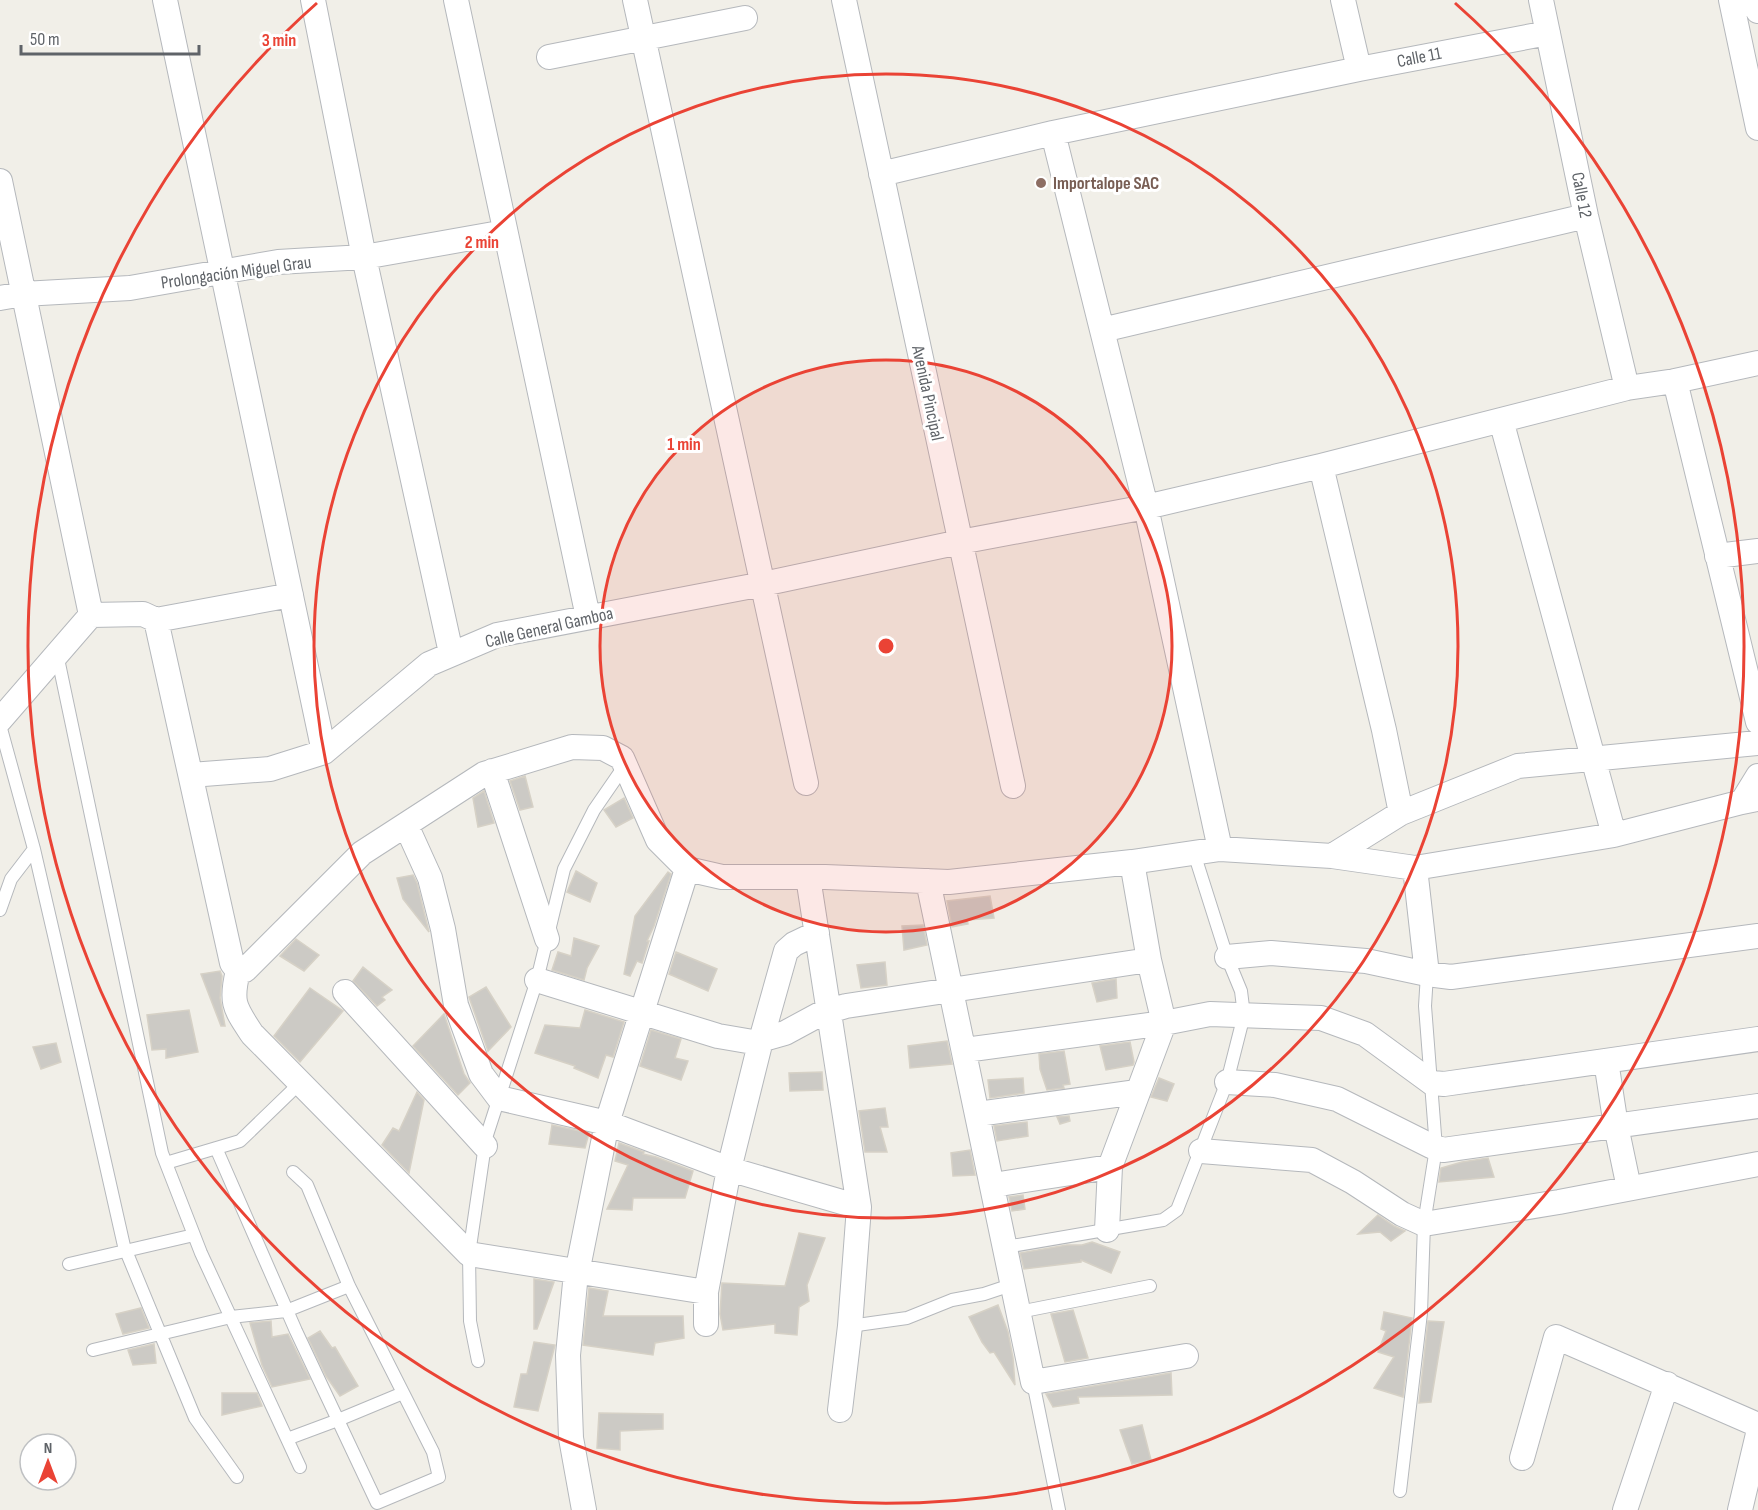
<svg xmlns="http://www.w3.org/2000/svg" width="1758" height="1510" font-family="'Sofia Sans Condensed',sans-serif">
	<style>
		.building { fill: #cccac5; stroke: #d6d1c6; stroke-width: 1.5 }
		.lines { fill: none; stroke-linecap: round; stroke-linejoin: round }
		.lane-casing { stroke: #b5b8bc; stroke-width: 14 }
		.street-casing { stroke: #b5b8bc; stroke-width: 26 }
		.lane { stroke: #fff; stroke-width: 12 }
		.street { stroke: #fff; stroke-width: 24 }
		.ring { fill: none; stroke: #ea4335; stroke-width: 3 }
		.education-dot { fill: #8d6e63; stroke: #fff; stroke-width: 2 }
		.labels { text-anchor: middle; stroke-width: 6; stroke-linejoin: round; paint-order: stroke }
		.street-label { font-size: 18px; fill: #5f6368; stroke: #fff }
		.education-label { font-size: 18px; font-weight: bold; fill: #785e54; stroke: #fff; text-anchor: start }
		.centre { fill: #ea4335; stroke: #fff; stroke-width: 3 }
		.ring-label { font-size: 18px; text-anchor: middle; font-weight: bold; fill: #ea4335; stroke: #fff; stroke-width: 6; stroke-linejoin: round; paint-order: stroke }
	</style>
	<rect width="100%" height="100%" fill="#f1efe8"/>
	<path class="building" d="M525,776L533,807L520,810L510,781Z
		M484,791L494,823L478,827L473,798Z
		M624,798L633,818L616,827L604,810Z
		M576,871L597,883L590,902L567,892Z
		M668,872L671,874L654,926L647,941H649L642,963L637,961L630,976L624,974L635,916Z
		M413,875L417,883L429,932L403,899L397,878Z
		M990,896L994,918L967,920L968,924L952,927L947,901Z
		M923,925L927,945L904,950L902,926Z
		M574,938L599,946L587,968L584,980L552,970L558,952L571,956Z
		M296,939L319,955L304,971L280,956Z
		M676,952L717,969L708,991L669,974Z
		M885,962L887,985L861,988L857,965Z
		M363,967L392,990L382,997L385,1000L377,1006L353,981Z
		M220,971L222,976L220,998L225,1026H221L201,974Z
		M1116,979L1117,998L1097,1002L1092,983Z
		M486,987L511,1027L488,1051L469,997Z
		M310,988L343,1011L300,1062L274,1036Z
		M189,1010L198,1052L166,1058V1049L152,1050L147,1015Z
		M585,1010L624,1022L613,1057L606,1055L598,1078L574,1068L575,1066L535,1053L545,1025L580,1028Z
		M444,1014L464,1074L470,1083L458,1095L413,1046Z
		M651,1030L681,1039L675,1058L688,1061L681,1080L640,1066Z
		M947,1041L952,1064L910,1068L908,1046Z
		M1130,1042L1134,1062L1133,1065L1106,1070L1100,1046Z
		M56,1043L61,1062L41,1069L33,1047Z
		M1064,1051L1070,1084L1063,1085L1064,1088L1047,1090L1040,1069L1039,1054Z
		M822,1072L823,1090L790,1091L789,1073Z
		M1023,1078L1024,1093L990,1098L988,1080Z
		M1159,1078L1174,1084L1167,1101L1151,1097Z
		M417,1092L424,1100L409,1173L382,1145L393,1128L399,1131Z
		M885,1108L888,1127H880L887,1152H865L859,1111Z
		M1069,1116L1070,1121L1060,1124L1057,1117Z
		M1027,1122L1028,1136L997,1141L994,1126Z
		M552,1125L589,1133L585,1148L549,1144Z
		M619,1143L644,1152L643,1154L656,1157L693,1171L685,1198H633L632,1210L607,1209L628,1165L615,1161Z
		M970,1150L975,1175L953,1176L951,1153Z
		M1488,1158L1494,1177L1439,1182L1441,1168L1462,1162Z
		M1023,1195L1025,1209L1012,1211L1009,1197Z
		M1378,1215L1394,1226L1405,1231L1391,1241L1380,1232L1358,1234Z
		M799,1233L825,1238L807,1285L809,1301L799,1307L797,1335L775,1333V1324L723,1330L720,1314L722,1283L785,1286Z
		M1092,1242L1120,1252L1111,1273L1081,1260V1262L1024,1269L1020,1253L1067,1245H1082Z
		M534,1279L554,1282L537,1329H534Z
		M589,1288L608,1291L603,1316H683L684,1338L655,1343L653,1355L583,1345Z
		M998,1305L1008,1332L1013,1358L1015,1385L994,1352L990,1353L982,1342L969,1317Z
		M141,1308L149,1328L123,1334L116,1314Z
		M1073,1310L1088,1358L1065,1362L1051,1314Z
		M1384,1312L1412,1318L1403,1397L1374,1388L1394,1357L1378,1352L1386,1331L1381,1329Z
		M271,1321L272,1337L288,1334L310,1379L272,1387L262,1365L250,1323Z
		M1428,1321L1444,1322L1431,1402L1419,1403Z
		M320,1331L332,1348L335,1347L358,1386L340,1396L326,1376L308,1338Z
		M534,1342L555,1345L538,1411L514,1407L521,1374H527Z
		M154,1344L156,1363L133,1365L128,1350Z
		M1171,1373L1172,1395L1078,1397L1079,1403L1053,1407L1046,1394Z
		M222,1393H257L262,1406L222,1415Z
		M599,1413L663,1414V1429L620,1431V1450L597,1448Z
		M1142,1425L1151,1460L1132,1464L1120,1430Z"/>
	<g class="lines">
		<g class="lane-casing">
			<path id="lane" d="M57,654L162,1153L201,1253L300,1467
				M0,725L34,849L56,944L124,1246L195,1418L237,1477
				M0,910L11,879L34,849
				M216,1148L296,1331L377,1503L439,1477L433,1452L349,1286L307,1185L293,1172
				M166,1163L240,1141L300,1083
				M1006,1247L1163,1220L1177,1210L1227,1082L1244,1015L1241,991L1227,957L1194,853
				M69,1264L194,1235
				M1019,1312L1150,1286
				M850,1326L907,1318L952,1300L984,1294L1014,1284
				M93,1350L231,1317L286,1311L349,1286
				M478,1361L470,1321L469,1254L486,1138L537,980L564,869L594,810L625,765
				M1033,1382L1059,1510
				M287,1439L338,1420L403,1393
				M1400,1491L1421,1313L1424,1224L1436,1148L1425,1006L1427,974"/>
		</g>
		<g class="street-casing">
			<path id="street" d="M165,0L324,752
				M313,0L364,257L451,653
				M456,0L588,617
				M635,0L806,783
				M844,0L1013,786
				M1343,0L1359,69L1548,33
				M1541,0L1586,216L1627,388
				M1731,0L1758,128
				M1751,0L1758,11
				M549,57L745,18
				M1053,133L1146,507L1220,849
				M881,174L1053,133L1359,69
				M0,181L91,615
				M0,298L23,294L130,288L278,262L364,257L505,232
				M1102,330L1586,216
				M1675,381L1758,722
				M1501,420L1614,835
				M1321,466L1384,730L1401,813L1332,856
				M1717,556L1758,551
				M156,620L291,595
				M0,720L91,615L143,614L156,620L232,963L238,971C230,1003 235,1008 252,1034L469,1254L706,1292
				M492,771L547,939
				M191,775L270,769L324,752L429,664L497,635L763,584L960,542L1146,507L1321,466L1627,388L1675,381L1758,363
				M1757,799L1742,802L1758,776
				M1401,813L1518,766L1758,743
				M406,825L430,878L443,929L456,1005L481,1074L499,1098L607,1123L729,1169L859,1207
				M1415,868L1427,974L1451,977L1758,936
				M808,877L859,1207L850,1326L840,1410
				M928,881L1033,1382L1186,1356
				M1227,957L1271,953L1366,961L1427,974
				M238,971L245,970L362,853L484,774L572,747L603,748L622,758L658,840L687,869L722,877H825L949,882L1132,862L1220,849L1332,856L1415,868L1614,835L1742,802
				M537,980L718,1036L753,1042L785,1033L822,1013L846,1006L1149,960L1132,862
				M345,992L485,1146
				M965,1050L1164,1023L1210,1014L1321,1018L1365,1034L1432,1083L1444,1084L1758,1039
				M1606,1061L1616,1126L1629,1188
				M1227,1082L1275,1085L1337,1099L1431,1146L1443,1150L1758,1106
				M978,1114L1137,1092
				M1201,1151L1312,1160L1353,1182L1402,1214L1424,1224L1559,1202L1758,1164
				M993,1185L1110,1167
				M1107,1230L1110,1167L1164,1023L1149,960
				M706,1324V1292L729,1169L761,1040L786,951L794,944L817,933
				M1522,1458L1556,1337L1758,1425
				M584,1510L571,1438L568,1355L575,1283L607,1123L687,869
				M1625,1510L1667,1384
				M1740,1510L1758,1434"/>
		</g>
		<use href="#lane" class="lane"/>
		<use href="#street" class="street"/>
	</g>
	<circle cx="886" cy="646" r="286" fill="#ea4335" fill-opacity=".12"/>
	<g class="ring">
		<circle cx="886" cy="646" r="286"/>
		<circle cx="886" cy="646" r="572"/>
		<path d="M1455 3A858 858 0 1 1 317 3"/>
	</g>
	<circle class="education-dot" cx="1041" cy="183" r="6"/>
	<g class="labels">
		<g class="street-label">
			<text transform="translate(1419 57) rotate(-11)" y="6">Calle 11</text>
			<text transform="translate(1582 195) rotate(79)" y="6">Calle 12</text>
			<text transform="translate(236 272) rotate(-8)" y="6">Prolongación Miguel Grau</text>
			<text transform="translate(928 393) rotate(78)" y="6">Avenida Pincipal</text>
			<text transform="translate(549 627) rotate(-13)" y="6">Calle General Gamboa</text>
		</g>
		<g class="education-label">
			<text x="1053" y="189">Importalope SAC</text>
		</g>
	</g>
	<circle cx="886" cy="646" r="9" class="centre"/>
	<g class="ring-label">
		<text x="279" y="46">3 min</text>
		<text x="482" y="248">2 min</text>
		<text x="684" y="450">1 min</text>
	</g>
	<g transform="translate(48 1462)"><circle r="28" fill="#ffffff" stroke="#bfc1c3" stroke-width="1.5"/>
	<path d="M0-4.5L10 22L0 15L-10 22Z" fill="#ea4335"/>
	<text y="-9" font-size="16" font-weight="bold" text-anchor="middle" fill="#5f6368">N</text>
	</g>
	<path d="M21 45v9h178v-9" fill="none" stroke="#5f6368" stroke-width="3"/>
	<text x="30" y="45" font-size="18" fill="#5f6368" stroke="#ffffff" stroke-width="4.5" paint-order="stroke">50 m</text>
</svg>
